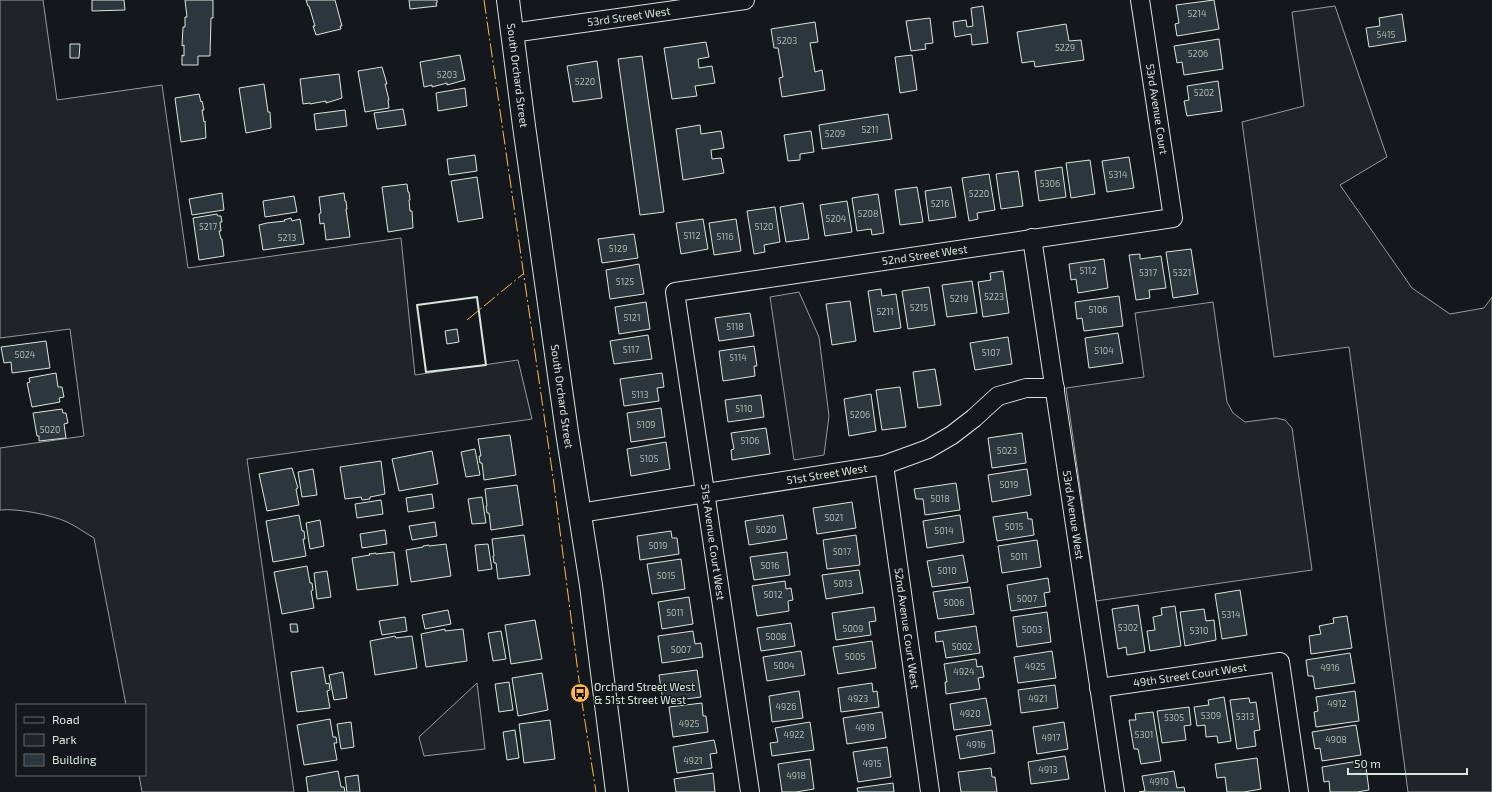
<svg xmlns="http://www.w3.org/2000/svg" width="1492" height="792" font-family="'Exo 2',sans-serif">
	<style>
		.green { fill: #202428; stroke: #939e99 }
		.building { fill: #2c363c; stroke: #d8e6dc }
		.lines { fill: none; stroke-linecap: round; stroke-linejoin: round }
		.minor-casing { stroke: #d8e6dc; stroke-width: 20 }
		.major-casing { stroke: #d8e6dc; stroke-width: 24 }
		.minor { stroke: #14181c; stroke-width: 18 }
		.major { stroke: #14181c; stroke-width: 22 }
		.wall { stroke: #d8e6dc; stroke-width: 2 }
		.power { stroke: #ffb74d; stroke-width: 1; stroke-dasharray: 14 3 2 3; stroke-linecap: butt }
		.labels { text-anchor: middle; stroke-width: 3; stroke-linejoin: round; paint-order: stroke }
		.number-label { font-size: 9px; fill: #adbab4 }
		.street-label { font-size: 11px; fill: #d8e6dc; stroke: #14181c }
		.poi-label { font-size: 11px; fill: #d8e6dc; stroke: #14181c; text-anchor: start }
	</style>
	<rect width="100%" height="100%" fill="#14181c"/>
	<path class="green" d="M0,0H43L57,100L162,85L188,268L401,238L415,375L518,360L532,419L247,459L294,792H142L139,775H145V705H126L94,538C85,533 76,526 67,522C52,515 17,508 0,510V448L84,436L70,329L0,338Z
		M1335,6L1387,157L1340,185L1412,288L1450,314L1484,308L1492,297V792H1408L1349,347L1274,357L1242,122L1304,106L1292,12Z
		M799,292L819,337L829,416L824,455L794,460L770,297Z
		M1213,302L1227,402L1233,413L1245,422L1276,418L1285,420L1292,428L1312,570L1096,601L1066,388L1144,377L1135,313Z
		M477,683L485,749L424,756L419,737Z"/>
	<path class="building" d="M92,0H124L125,10L92,11Z
		M185,0H213V18H211L210,56H198V65H182V55L184,56V45L182,46L183,27H185V17H187Z
		M306,0H335L342,26H340L341,29L316,35L313,26H315L309,6H308Z
		M409,0H437V3H436L437,6L410,9Z
		M1214,0L1219,29L1177,36L1175,24L1179,23L1176,5Z
		M983,6L988,43L972,45L971,34L955,37L953,22L966,20L967,27L973,26L971,8Z
		M1402,14L1406,41L1369,47L1366,28L1380,26L1379,18Z
		M930,18L933,43L925,44L926,49L911,51L906,21Z
		M815,22L818,42L810,43L815,72L822,70L825,90L782,97L779,78L783,77L778,48H774L771,29Z
		M1066,24L1069,41L1081,40L1084,60L1035,67L1034,61L1022,63L1017,32Z
		M1219,39L1223,69L1184,75L1182,62L1177,63L1174,46Z
		M706,42L709,57L698,59L699,68L712,66L715,83L695,86L697,96L672,99L664,48Z
		M70,44H80L79,58H70Z
		M460,55L465,80L447,85V83L432,87V85L424,87L420,62Z
		M912,55L917,90L900,93L895,57Z
		M642,56L664,212L640,215L618,59Z
		M597,61L602,98L573,102L567,66Z
		M382,67L387,84H385L389,100H388L389,108L365,112L358,71Z
		M339,74L342,98L326,103V101L310,104V103L303,104L300,79Z
		M1218,81L1222,111L1187,116L1184,101L1189,100L1187,86Z
		M264,84L268,112H270L271,128L246,133L239,88Z
		M465,88L467,106L438,111L436,93Z
		M199,94L201,102L202,101L204,110H202L204,122L205,121L206,138L181,142L175,98Z
		M403,109L406,125L377,129L374,113Z
		M345,110L347,126L316,130L314,114Z
		M888,114L892,139L822,149L819,125Z
		M700,125L701,134L721,131L724,148L711,150L712,159L721,158L724,173L683,180L676,129Z
		M811,131L814,152L800,154V160L788,161L784,135Z
		M475,155L477,171L449,175L447,159Z
		M1129,157L1134,188L1107,192L1102,161Z
		M1090,160L1095,194L1071,198L1066,163Z
		M1062,167L1066,197L1039,201L1035,171Z
		M1018,171L1023,206L1001,209L996,174Z
		M989,174L995,210L977,213L978,219L969,221L962,178Z
		M477,177L483,218L458,222L451,181Z
		M407,184L408,192H409L410,200H409L410,211H412L413,228L388,232L382,187Z
		M917,187L923,222L900,225L895,190Z
		M951,187L956,217L929,221L925,191Z
		M222,193L224,210L192,215L189,199Z
		M344,193L345,201H346L347,209H346L350,237L326,240L324,223L320,224L319,214L321,213L319,197Z
		M878,194L884,233L872,235L871,229L857,231L852,198Z
		M294,196L297,212L265,217L263,201Z
		M847,201L852,232L825,236L820,205Z
		M803,203L809,239L786,242L780,207Z
		M775,207L780,242L764,245L765,252L754,254L747,211Z
		M217,214L218,216H221L222,222H220L221,231H219L221,239H222L224,256L199,260L193,218Z
		M291,218L292,221L300,219L304,244L263,250L259,225L267,223L285,221L284,220Z
		M703,219L708,249L681,254L676,223Z
		M736,219L741,251L714,255L709,223Z
		M634,234L638,258L602,263L598,239Z
		M1191,249L1198,294L1173,298L1166,252Z
		M1140,254V259L1161,256L1166,288L1149,290L1150,298L1136,300L1129,255Z
		M1104,259L1108,288L1078,293L1076,279L1071,280L1069,264Z
		M639,264L644,294L610,299L606,270Z
		M1003,271L1009,313L983,317L978,282L991,280L990,273Z
		M972,281L977,313L947,317L942,285Z
		M929,287L935,325L908,329L902,291Z
		M881,289L882,296L896,294L901,328L874,332L868,291Z
		M1119,296L1123,326L1084,331L1082,318L1077,319L1075,302Z
		M850,301L856,341L832,345L826,304Z
		M646,302L650,329L619,334L615,307Z
		M750,313L754,336L719,341L715,318Z
		M457,329L459,342L447,344L445,331Z
		M1118,333L1123,363L1089,368L1085,338Z
		M648,335L652,359L614,364L610,341Z
		M1008,337L1012,364L975,370L970,343Z
		M46,341L50,368L12,373L11,362L4,363L1,347Z
		M754,346L757,366H754L755,376L723,381L719,351Z
		M935,369L941,405L918,408L913,372Z
		M56,373L58,387H62L64,397L59,398L60,402L32,407L27,383L30,382L29,378Z
		M662,373L664,387L657,388L659,401L624,406L620,379Z
		M900,387L906,427L882,430L876,390Z
		M871,394L876,431L849,436L844,399Z
		M761,395L764,417L728,422L725,400Z
		M661,408L665,437L631,442L627,413Z
		M62,409L63,413H66L68,423L64,424L66,438L39,441V436H37L33,413Z
		M766,428L770,454L732,460L731,450L734,449L731,433Z
		M1022,433L1026,463L992,468L988,438Z
		M510,435L516,475L484,480L482,463H480L479,456H481L478,439Z
		M666,442L670,469L631,476L627,449Z
		M475,449L480,475L466,477L461,452Z
		M432,451L438,484L399,491L392,459Z
		M381,461L385,494L370,497V499L362,500L361,497L345,499L340,467Z
		M292,468L298,488L296,489L299,505L267,511L259,474Z
		M313,469L317,495L302,497L298,472Z
		M1027,469L1031,495L992,502L988,475Z
		M956,483L960,510L925,515L923,499H916L914,489Z
		M517,485L523,525L491,530L489,513H487L486,506H487L485,489Z
		M432,494L434,508L408,512L406,498Z
		M482,497L486,523L472,524L468,499Z
		M381,500L383,514L357,518L355,504Z
		M852,502L856,528L817,534L813,508Z
		M1027,512L1028,519H1032L1034,535L997,541L993,517Z
		M299,515L302,531H304L305,539H303L306,556L273,562L266,521Z
		M783,515L787,539L749,545L745,521Z
		M960,515L964,542L927,548L923,521Z
		M320,520L324,546L310,549L306,523Z
		M435,522L437,536L412,540L409,526Z
		M385,530L387,544L362,548L360,534Z
		M671,531L672,538H677L679,554L640,560L637,536Z
		M524,535L530,575L498,579L496,563H494L493,556H494L492,539Z
		M856,535L860,565L827,569L823,540Z
		M1037,540L1041,567L1002,573L998,546Z
		M446,544L451,576L411,582L406,550L423,547V546L429,545V546Z
		M488,544L492,569L478,571L475,545Z
		M394,552L398,585L357,590L352,558L370,555L369,554L376,553V554Z
		M787,552L790,575L754,580L750,557Z
		M963,555L968,582L932,587L927,561Z
		M681,559L685,589L652,594L647,564Z
		M307,566L310,583H312L313,590L311,591L314,608L282,614L274,572Z
		M859,570L863,593L826,599L822,575Z
		M327,571L331,597L317,599L314,573Z
		M1048,578L1050,592L1044,593L1046,606L1011,611L1007,585Z
		M785,581L786,589L791,588L793,600L788,601L789,611L757,616L752,586Z
		M970,587L974,614L938,619L933,592Z
		M1240,590L1247,635L1222,639L1215,594Z
		M689,597L693,624L662,629L658,602Z
		M1138,605L1145,652L1127,655L1126,647L1118,649L1112,609Z
		M1175,606L1181,646L1150,651L1147,631L1155,630L1153,617L1162,615L1161,608Z
		M874,607L876,621L869,622L871,635L836,640L832,613Z
		M1204,609L1206,621L1214,620L1216,640L1185,646L1180,612Z
		M448,610L451,624L425,629L422,615Z
		M1047,612L1051,642L1017,647L1013,617Z
		M1347,616L1352,648L1311,654L1309,636L1321,634L1319,626L1334,623L1333,618Z
		M405,617L407,631L382,635L379,621Z
		M535,620L542,659L511,664L505,625Z
		M791,623L795,646L761,651L757,628Z
		M290,624H297L298,632H291Z
		M976,626L980,653L946,658L943,641L936,642L935,632Z
		M445,629V631L463,629L467,661L426,667L421,634Z
		M501,631L506,659L493,661L488,633Z
		M693,631L695,644L701,643L703,657L662,663L658,636Z
		M395,636L396,638L412,636L417,668L375,675L370,641Z
		M872,641L876,668L838,674L833,647Z
		M801,651L805,675L767,681L763,657Z
		M1052,651L1056,678L1018,683L1014,657Z
		M1350,653L1355,683L1315,689L1313,676H1308L1306,660Z
		M976,659L977,667L982,666L984,677L978,678L980,689L946,694L945,682H947L944,664Z
		M323,667L326,684L329,683L330,690L327,691L330,708L297,712L291,672Z
		M697,670L701,697L663,702L659,675Z
		M343,672L347,698L334,700L329,675Z
		M542,673L548,710L518,716L512,678Z
		M509,682L513,710L499,712L495,684Z
		M872,683L873,692L877,691L879,707L841,712L838,688Z
		M1055,685L1058,708L1021,713L1018,690Z
		M799,691L803,718L772,722L769,696Z
		M1355,691L1359,721L1316,727L1314,712L1318,711L1316,697Z
		M1224,697L1231,741L1218,743L1217,736L1206,737L1205,725L1197,726L1194,707L1209,705L1208,700Z
		M986,698L991,725L954,730L950,704Z
		M1249,698L1250,703L1256,702L1260,730L1254,731L1256,746L1237,749L1230,700Z
		M702,703L703,716H706L708,732L673,737L669,707Z
		M1189,707L1191,725L1184,726L1186,740L1162,743L1157,711Z
		M882,712L886,738L847,744L843,718Z
		M1153,712L1161,761L1141,764L1138,749H1134L1129,720H1136L1135,714Z
		M330,719L333,737H336L337,743H334L337,760L304,765L297,725Z
		M550,720L555,759L524,763L519,724Z
		M351,722L354,747L341,749L337,724Z
		M810,722L814,750L772,756L770,743L778,742L775,728Z
		M1064,722L1068,749L1037,754L1033,727Z
		M1356,725L1361,755L1322,761L1320,748L1315,749L1312,732Z
		M515,730L519,758L507,760L503,732Z
		M992,730L995,753L960,759L956,736Z
		M714,740L717,753L710,754L712,768L677,773L673,747Z
		M887,747L891,777L858,782L853,752Z
		M1065,756L1069,779L1031,784L1028,762Z
		M1257,758L1261,789L1244,792H1227L1225,777L1217,778L1215,764Z
		M810,759L814,789L796,792H782L778,764Z
		M1365,760L1369,790L1357,792H1330L1329,781L1324,782L1322,767Z
		M991,768L992,777H995L997,792H961L958,772Z
		M338,771L341,787H344L345,792H308L306,777Z
		M1174,771L1177,788L1184,787L1185,792H1139L1145,791L1142,776Z
		M713,773L715,792H676L674,779Z
		M358,775L360,792H347L345,777Z
		M893,783L894,792H858L857,788Z"/>
	<g class="lines">
		<g class="minor-casing">
			<g id="minor">
				<path id="s1" d="M512,33L745,0"/>
				<path id="s2" d="M1032,238L1115,792"/>
				<path id="s3" d="M884,465L930,792"/>
				<path id="s4" d="M580,513L884,465L928,449L952,435L974,418L998,396L1026,388H1055"/>
				<path id="s5" d="M1099,688L1280,662L1299,792"/>
				<path id="s6" d="M750,792L675,292L1173,218L1140,0"/>
			</g>
		</g>
		<g class="major-casing">
			<g id="major">
				<path id="s7" d="M508,0L524,126L567,432L591,585L617,792"/>
			</g>
		</g>
		<use href="#minor" class="minor"/>
		<use href="#major" class="major"/>
		<path class="wall" d="M477,297L486,365L426,372L417,305Z"/>
		<path class="power" d="M484,0L554,484L581,696L596,792
			M467,320L523,274"/>
	</g>
	<defs>
		<g id="bus-disc" transform="scale(1)"><circle r="9.5" fill="#ffb74d" stroke="#14181c"/><path d="M-5-6H5V4H4V6H2V4H-2V6H-4V4H-5ZM-3.5-4V0h7V-4ZM-3.5 1.2v1.5H-2V1.2ZM2 1.2v1.5H3.5V1.2Z" fill="#111"/></g>
	</defs>
	<g fill-rule="evenodd">
		<use href="#bus-disc" x="580" y="693"/>
	</g>
	<g class="labels">
		<g class="number-label">
			<text x="1197" y="17">5214</text>
			<text x="1386" y="38">5415</text>
			<text x="787" y="44">5203</text>
			<text x="1065" y="51">5229</text>
			<text x="1198" y="57">5206</text>
			<text x="447" y="78">5203</text>
			<text x="585" y="85">5220</text>
			<text x="1204" y="96">5202</text>
			<text x="870" y="133">5211</text>
			<text x="835" y="137">5209</text>
			<text x="1118" y="178">5314</text>
			<text x="1050" y="187">5306</text>
			<text x="979" y="197">5220</text>
			<text x="940" y="207">5216</text>
			<text x="868" y="217">5208</text>
			<text x="836" y="222">5204</text>
			<text x="208" y="230">5217</text>
			<text x="764" y="230">5120</text>
			<text x="692" y="239">5112</text>
			<text x="725" y="240">5116</text>
			<text x="287" y="241">5213</text>
			<text x="618" y="252">5129</text>
			<text x="1088" y="274">5112</text>
			<text x="1148" y="276">5317</text>
			<text x="1182" y="276">5321</text>
			<text x="625" y="285">5125</text>
			<text x="994" y="300">5223</text>
			<text x="959" y="302">5219</text>
			<text x="919" y="311">5215</text>
			<text x="1098" y="313">5106</text>
			<text x="885" y="315">5211</text>
			<text x="632" y="321">5121</text>
			<text x="735" y="330">5118</text>
			<text x="631" y="353">5117</text>
			<text x="1104" y="354">5104</text>
			<text x="991" y="356">5107</text>
			<text x="25" y="358">5024</text>
			<text x="738" y="361">5114</text>
			<text x="640" y="398">5113</text>
			<text x="744" y="412">5110</text>
			<text x="860" y="418">5206</text>
			<text x="646" y="428">5109</text>
			<text x="50" y="433">5020</text>
			<text x="750" y="444">5106</text>
			<text x="1007" y="454">5023</text>
			<text x="649" y="462">5105</text>
			<text x="1009" y="488">5019</text>
			<text x="940" y="502">5018</text>
			<text x="834" y="521">5021</text>
			<text x="1014" y="530">5015</text>
			<text x="766" y="533">5020</text>
			<text x="944" y="534">5014</text>
			<text x="658" y="549">5019</text>
			<text x="842" y="555">5017</text>
			<text x="1019" y="560">5011</text>
			<text x="770" y="569">5016</text>
			<text x="947" y="574">5010</text>
			<text x="666" y="579">5015</text>
			<text x="843" y="587">5013</text>
			<text x="773" y="598">5012</text>
			<text x="1027" y="602">5007</text>
			<text x="954" y="606">5006</text>
			<text x="675" y="616">5011</text>
			<text x="1231" y="618">5314</text>
			<text x="1128" y="631">5302</text>
			<text x="853" y="632">5009</text>
			<text x="1032" y="633">5003</text>
			<text x="1199" y="634">5310</text>
			<text x="776" y="640">5008</text>
			<text x="962" y="650">5002</text>
			<text x="681" y="653">5007</text>
			<text x="855" y="660">5005</text>
			<text x="784" y="669">5004</text>
			<text x="1035" y="670">4925</text>
			<text x="1330" y="671">4916</text>
			<text x="964" y="675">4924</text>
			<text x="858" y="702">4923</text>
			<text x="1038" y="702">4921</text>
			<text x="1337" y="707">4912</text>
			<text x="786" y="710">4926</text>
			<text x="970" y="717">4920</text>
			<text x="1211" y="719">5309</text>
			<text x="1245" y="720">5313</text>
			<text x="1174" y="721">5305</text>
			<text x="689" y="727">4925</text>
			<text x="865" y="731">4919</text>
			<text x="794" y="738">4922</text>
			<text x="1144" y="738">5301</text>
			<text x="1051" y="741">4917</text>
			<text x="1336" y="743">4908</text>
			<text x="976" y="748">4916</text>
			<text x="693" y="764">4921</text>
			<text x="872" y="767">4915</text>
			<text x="1048" y="773">4913</text>
			<text x="796" y="779">4918</text>
			<text x="1159" y="785">4910</text>
		</g>
		<g class="street-label">
			<text dy="4" stroke="none"><textPath href="#s1" startOffset="118">53rd Street West</textPath></text>
			<text dy="4" stroke="none"><textPath href="#s7" startOffset="76">South Orchard Street</textPath></text>
			<text transform="translate(1157 109) rotate(81)" y="4">53rd Avenue Court</text>
			<text dy="4" stroke="none"><textPath href="#s6" startOffset="758">52nd Street West</textPath></text>
			<text dy="4" stroke="none"><textPath href="#s7" startOffset="400">South Orchard Street</textPath></text>
			<text dy="4" stroke="none"><textPath href="#s4" startOffset="250">51st Street West</textPath></text>
			<text dy="4" stroke="none"><textPath href="#s2" startOffset="280">53rd Avenue West</textPath></text>
			<text transform="translate(713 542) rotate(82)" y="4">51st Avenue Court West</text>
			<text dy="4" stroke="none"><textPath href="#s3" startOffset="165">52nd Avenue Court West</textPath></text>
			<text dy="4" stroke="none"><textPath href="#s5" startOffset="92">49th Street Court West</textPath></text>
		</g>
		<g class="poi-label">
			<text x="594" y="691">Orchard Street West<tspan x="594" dy="13">&amp; 51st Street West</tspan></text>
		</g>
	</g>
	<rect x="16" y="704" width="130" height="72" fill="#14181c" stroke="#626a69"/>
	<rect x="24" y="717" width="20" height="6" fill="#14181c" stroke="#626a69"/>
	<text x="52" y="724" font-size="12" fill="#d8e6dc">Road</text>
	<rect x="24" y="734" width="20" height="12" fill="#202428" stroke="#626a69"/>
	<text x="52" y="744" font-size="12" fill="#d8e6dc">Park</text>
	<rect x="24" y="754" width="20" height="12" fill="#2c363c" stroke="#626a69"/>
	<text x="52" y="764" font-size="12" fill="#d8e6dc">Building</text>
	<path d="M1348 768v6h119v-6" fill="none" stroke="#d8e6dc" stroke-width="2"/>
	<text x="1354" y="768" font-size="12" fill="#d8e6dc" stroke="#14181c" stroke-width="3" paint-order="stroke">50 m</text>
</svg>
